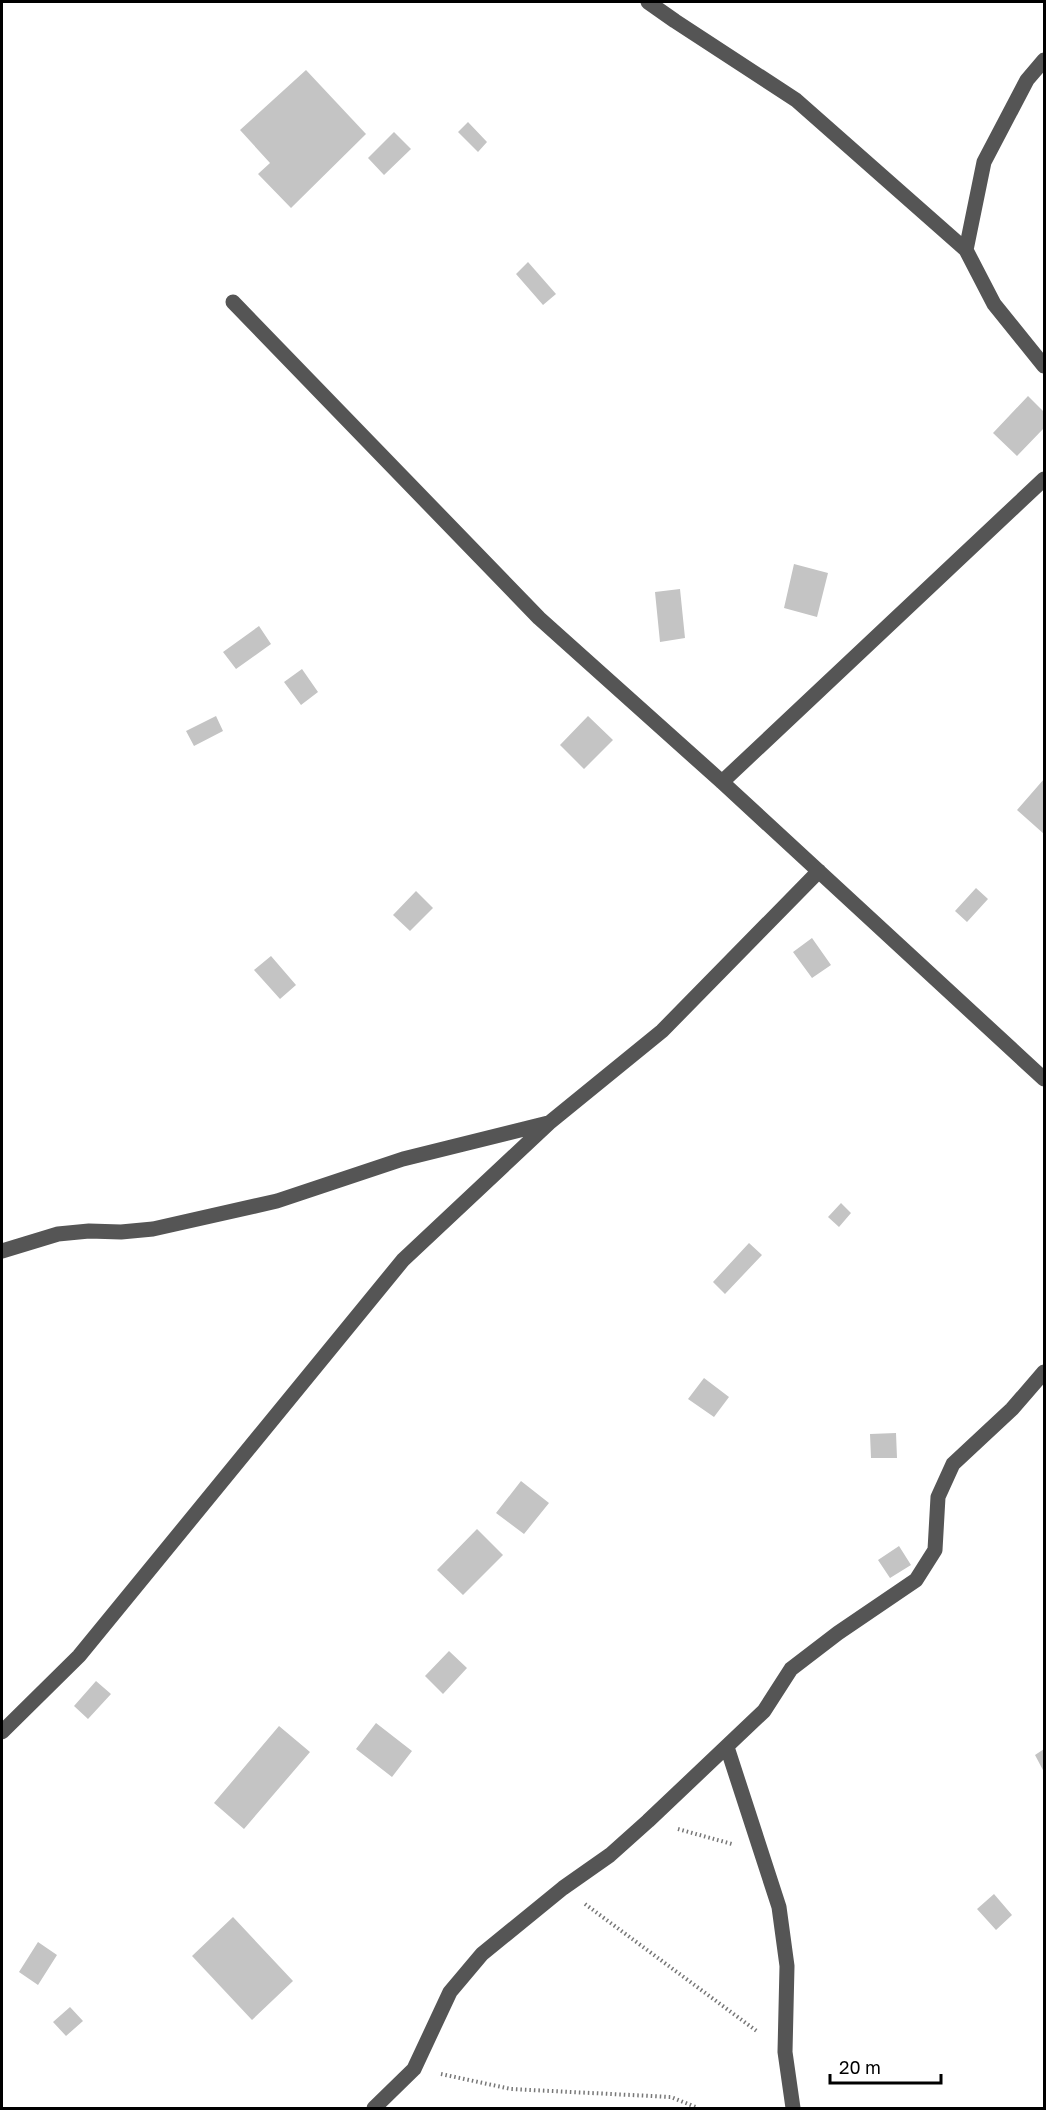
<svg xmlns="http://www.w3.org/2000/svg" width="1046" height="2110" font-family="'Golos Text',sans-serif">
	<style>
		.building { fill: #c4c4c4 }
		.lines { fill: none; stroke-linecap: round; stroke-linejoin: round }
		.path { stroke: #777; stroke-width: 4; stroke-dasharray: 1.5 3; stroke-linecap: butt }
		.minor { stroke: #555; stroke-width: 15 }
	</style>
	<rect width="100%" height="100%" fill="#fff"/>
	<path class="building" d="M306,70L366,134L291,208L258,174L270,163L240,130Z
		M468,122L487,142L478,152L458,132Z
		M394,132L411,149L384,175L368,158Z
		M528,262L556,294L543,305L516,274Z
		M1028,396L1044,412V428L1017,456L993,433Z
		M794,564L828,573L817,617L784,608Z
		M680,589L685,638L660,642L655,592Z
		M259,626L271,644L236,669L223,652Z
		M302,669L318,692L301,705L284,682Z
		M216,716L223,731L194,746L186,731Z
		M588,716L613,740L584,769L560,745Z
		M1044,779V834L1017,810Z
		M976,888L988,899L967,922L955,911Z
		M416,891L433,908L410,931L393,915Z
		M812,938L831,965L812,978L793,952Z
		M271,956L296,985L280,999L254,970Z
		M841,1203L851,1213L839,1227L828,1217Z
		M749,1243L762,1255L725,1294L713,1282Z
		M704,1378L729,1397L714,1417L688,1399Z
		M896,1433L897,1458H871L870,1434Z
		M521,1481L549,1503L524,1534L496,1513Z
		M477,1529L503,1555L463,1595L437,1570Z
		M899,1546L911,1565L890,1578L878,1560Z
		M449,1651L467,1668L443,1694L425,1676Z
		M96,1681L111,1694L88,1719L74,1706Z
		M376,1723L412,1751L392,1777L356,1749Z
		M279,1726L310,1752L244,1829L214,1803Z
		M1044,1749V1772L1035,1755Z
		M994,1894L1012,1915L996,1930L977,1909Z
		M233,1917L293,1981L252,2020L192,1956Z
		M38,1942L57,1955L38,1985L19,1972Z
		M70,2007L83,2021L66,2036L53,2022Z"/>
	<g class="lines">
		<path class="path" d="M678,1829L732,1844
			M585,1904L758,2032
			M441,2074L511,2089L671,2097L698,2108"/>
		<path class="minor" d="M648,2L675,21L796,100L966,250
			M1044,60L1027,80L984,162L966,250L994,304L1044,366
			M233,302L539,618L722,782L1044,1079
			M722,782L1044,479
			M2,1251L58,1234L89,1231L121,1232L153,1229L277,1201L403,1159L548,1123
			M2,1732L79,1656L403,1260L549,1123L662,1031L819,871
			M727,1747L779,1907L787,1966L785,2052L793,2108
			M374,2108L414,2069L450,1992L482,1954L563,1888L610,1855L648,1821L764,1711L791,1669L838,1633L916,1580L935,1550L938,1497L953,1464L1012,1409L1044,1372"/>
	</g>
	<rect width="1046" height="2110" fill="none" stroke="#000000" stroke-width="6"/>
	<path d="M830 2074v9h111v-9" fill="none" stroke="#000000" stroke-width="3"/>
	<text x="839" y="2074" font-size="18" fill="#000000" stroke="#ffffff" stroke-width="4.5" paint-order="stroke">20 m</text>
</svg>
